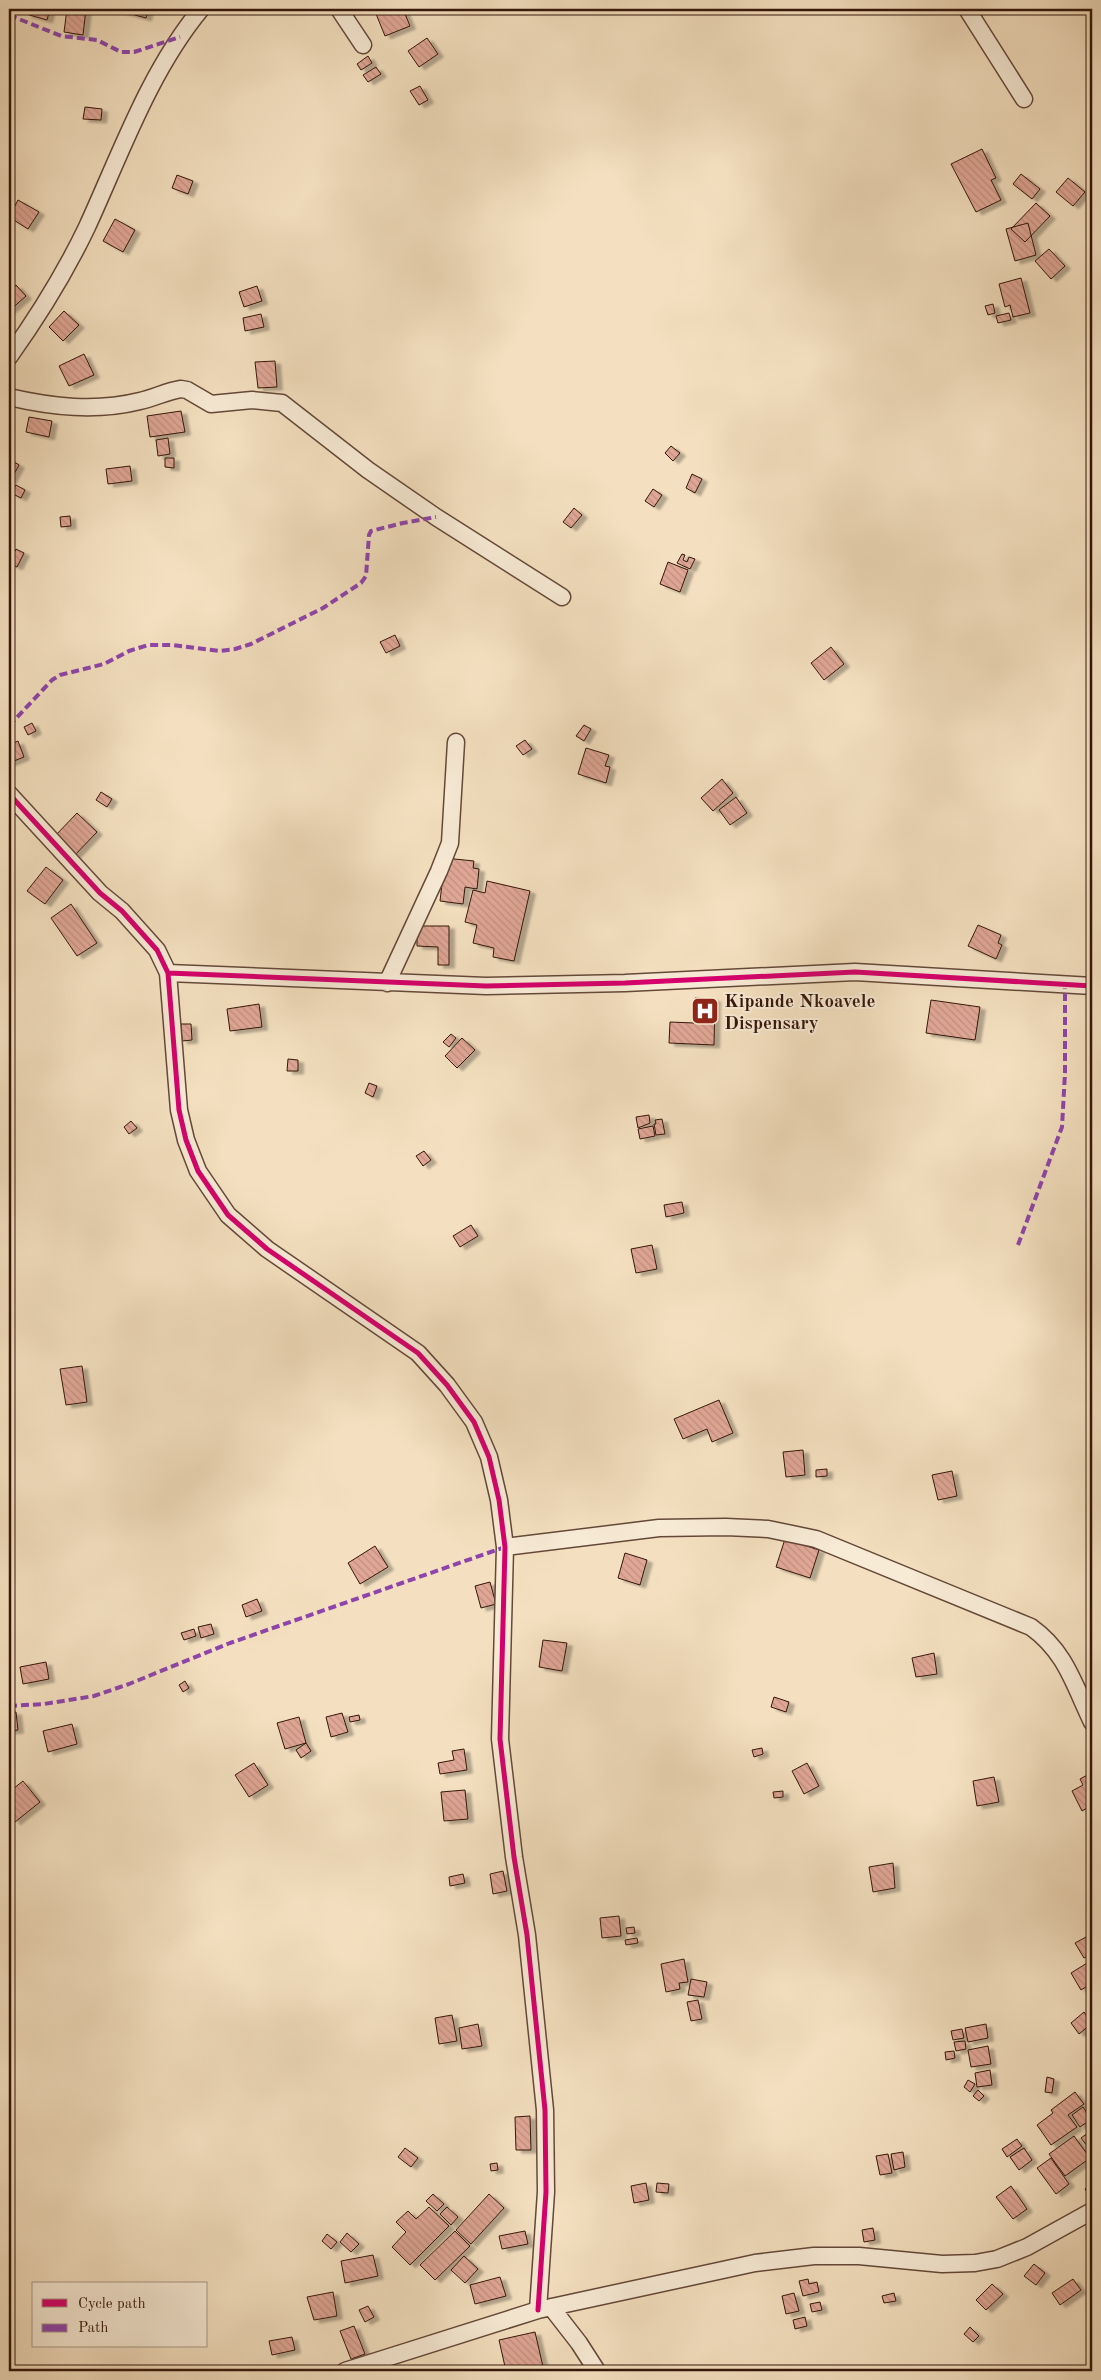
<svg xmlns="http://www.w3.org/2000/svg" width="1101" height="2380" font-family="'Old Standard TT',serif">
	<style>
		.building { fill: url(#building-back-hatch); stroke: #34160a; filter: url(#shadow) }
		.lines { fill: none; stroke-linecap: round; stroke-linejoin: round }
		.street-casing { stroke: #644838; stroke-width: 19 }
		.street { stroke: #f8ebd6; stroke-width: 16 }
		.quiet { stroke: #8e44ad; stroke-width: 4; stroke-dasharray: 8 4; stroke-linecap: butt }
		.cycleway-casing { stroke: #f8ebd6; stroke-width: 8 }
		.cycleway { stroke: #d6006c; stroke-width: 5 }
		.labels { text-anchor: middle; stroke-width: 4; stroke-linejoin: round; paint-order: stroke }
		.poi-label { font-size: 19px; font-weight: bold; fill: #34160a; stroke: #f8ebd6; text-anchor: start }
	</style>
	<defs>
		<pattern id="building-back-hatch" width="6" height="6" patternUnits="userSpaceOnUse" patternTransform="scale(1.25)"><rect width="6" height="6" fill="#e0a796"/><path d="M-1 5l2 2M0 0l6 6M5-1l2 2" fill="none" stroke="#c18f80"/></pattern>
		<filter id="shadow"><feDropShadow dx="5.5" dy="3" stdDeviation="1" flood-color="#0004"/></filter>
	</defs>
	<rect width="100%" height="100%" fill="#f4e0c0"/>
	<filter id="stains"><feTurbulence type="fractalNoise" baseFrequency=".004" numOctaves="4"/><feColorMatrix values="0 0 0 0 .2 0 0 0 0 .09 0 0 0 0 .02 0 0 0 .5 -.17"/></filter>
	<radialGradient id="worn" r=".72"><stop offset=".6" stop-color="#630" stop-opacity="0"/><stop offset="1" stop-color="#630" stop-opacity=".3"/></radialGradient>
	<path class="building" d="M27,9H50L47,20L26,14Z
		M67,9H86L83,35L64,32Z
		M113,9H148L146,18Z
		M374,9H403L410,26L385,36Z
		M427,38L438,54L419,67L408,51Z
		M368,56L372,63L361,70L357,64Z
		M376,67L381,74L368,82L363,75Z
		M420,86L428,100L419,105L410,91Z
		M85,107L102,109L101,120L83,119Z
		M982,149L996,178L991,180L1001,200L976,212L951,164Z
		M1021,174L1040,189L1032,199L1013,184Z
		M177,175L193,181L188,194L172,188Z
		M1068,178L1085,192L1073,206L1056,192Z
		M18,200L39,212L28,229L9,217Z
		M1036,203L1050,216L1025,242L1011,229Z
		M115,219L135,230L123,252L103,241Z
		M1028,223L1036,255L1015,261L1006,229Z
		M1049,249L1065,266L1051,279L1035,261Z
		M1021,278L1030,313L1013,317L1010,305L1005,307L999,284Z
		M16,285L26,296L9,311V291Z
		M257,286L262,301L244,307L239,292Z
		M993,304L995,313L988,315L985,306Z
		M64,311L79,325L63,341L49,327Z
		M1009,313L1011,320L998,323L996,316Z
		M261,314L264,327L245,331L243,318Z
		M84,354L94,375L69,386L59,366Z
		M275,361L277,387L258,388L255,362Z
		M181,411L185,432L150,437L147,416Z
		M29,417L52,421L49,437L26,432Z
		M168,438L170,454L158,456L156,440Z
		M671,446L680,453L673,461L665,453Z
		M165,458H174V468L165,467Z
		M9,459L19,465L9,483Z
		M130,466L132,481L108,484L106,469Z
		M692,474L702,479L695,493L686,488Z
		M16,485L25,490L21,498L11,493Z
		M653,489L662,495L654,507L645,501Z
		M574,508L582,515L571,528L563,522Z
		M70,516L71,526L61,527L60,517Z
		M16,549L24,553L17,567L9,563Z
		M682,554L685,555L683,560L687,562L689,557L695,559L690,569L677,563Z
		M668,562L688,570L680,592L660,584Z
		M395,635L400,646L386,653L380,642Z
		M831,647L844,664L824,680L811,663Z
		M32,723L36,731L28,735L24,727Z
		M584,725L591,729L584,741L576,736Z
		M525,740L532,749L523,755L516,746Z
		M18,741L24,757L9,763V745Z
		M586,748L609,755L605,766L610,767L606,783L578,774Z
		M722,779L733,793L713,811L701,798Z
		M101,792L112,799L107,807L96,800Z
		M736,797L747,813L730,825L719,810Z
		M77,813L97,832L74,856L54,837Z
		M445,858L474,861L473,868L479,869L477,889L465,887L463,904L440,901Z
		M46,867L63,880L45,904L27,891Z
		M487,881L530,891L514,961L493,957L494,948L473,943L477,925L465,922L473,890L485,893Z
		M71,904L97,943L77,956L51,918Z
		M978,925L1001,935L998,943L1002,945L996,959L968,946Z
		M417,926H449V965H438V947L417,946Z
		M695,998L715,999L714,1045L669,1043L670,1022L694,1023Z
		M931,1000L980,1007L975,1040L926,1033Z
		M259,1004L262,1027L230,1031L227,1009Z
		M181,1024H191L192,1040L182,1041Z
		M451,1034L456,1038L449,1047L443,1042Z
		M462,1038L475,1050L457,1068L445,1056Z
		M288,1059L298,1060V1071H287Z
		M369,1083L377,1086L373,1097L365,1093Z
		M649,1115L650,1123L638,1128L636,1117Z
		M662,1119L665,1134L656,1135L654,1124H656L655,1120Z
		M131,1121L137,1128L129,1134L124,1127Z
		M653,1126L655,1136L640,1139L638,1129Z
		M424,1151L431,1160L423,1166L416,1156Z
		M682,1202L684,1213L666,1217L664,1205Z
		M471,1225L478,1236L460,1247L453,1236Z
		M652,1245L657,1269L636,1273L631,1249Z
		M82,1366L87,1402L66,1405L60,1369Z
		M719,1400L733,1433L712,1442L707,1429L683,1439L674,1419Z
		M803,1450L805,1475L786,1477L783,1452Z
		M827,1469V1476L816,1477V1470Z
		M952,1471L957,1496L938,1500L932,1475Z
		M785,1539L819,1550L810,1578L776,1567Z
		M375,1546L388,1567L360,1584L348,1563Z
		M625,1553L647,1560L640,1585L618,1578Z
		M490,1582L496,1604L481,1608L475,1586Z
		M257,1599L262,1611L246,1617L242,1605Z
		M211,1624L214,1634L201,1638L198,1627Z
		M194,1629L196,1636L184,1640L181,1633Z
		M543,1640L567,1643L562,1671L539,1667Z
		M934,1653L937,1674L916,1677L912,1658Z
		M46,1662L49,1679L23,1684L20,1667Z
		M185,1681L189,1688L183,1692L179,1685Z
		M774,1697L789,1702L786,1712L771,1707Z
		M9,1712H16L18,1730L9,1731Z
		M342,1713L348,1732L331,1737L326,1717Z
		M359,1715L360,1720L350,1722L349,1717Z
		M299,1717L306,1743L285,1749L277,1723Z
		M72,1724L77,1744L48,1752L43,1731Z
		M306,1743L311,1751L301,1758L296,1750Z
		M762,1748L763,1754L754,1757L752,1750Z
		M464,1749L467,1770L440,1774L438,1763L454,1760L452,1751Z
		M254,1763L268,1785L249,1797L235,1775Z
		M807,1763L819,1786L804,1794L792,1771Z
		M1091,1773L1092,1805L1082,1811L1072,1791L1083,1785L1080,1779Z
		M994,1777L999,1802L977,1806L973,1781Z
		M23,1781L40,1802L15,1822L9,1814V1792Z
		M465,1790L468,1819L444,1821L441,1792Z
		M783,1791V1797L774,1798L773,1792Z
		M893,1863L895,1888L873,1892L869,1867Z
		M503,1871L507,1891L493,1894L490,1874Z
		M463,1874L465,1883L450,1886L449,1877Z
		M619,1916L621,1936L602,1938L600,1918Z
		M634,1927L635,1933L627,1934L626,1928Z
		M1086,1937L1092,1947V1954L1084,1958L1075,1943Z
		M637,1938L638,1943L626,1945L625,1940Z
		M684,1959L688,1982L679,1983L680,1989L666,1992L661,1964Z
		M1092,1960V1983L1081,1990L1071,1973Z
		M691,1979L707,1982L704,1997L688,1995Z
		M698,2000L702,2019L691,2021L687,2002Z
		M1084,2012L1092,2023L1079,2034L1071,2023Z
		M452,2015L457,2041L439,2044L435,2018Z
		M478,2024L482,2046L462,2049L459,2028Z
		M986,2024L988,2038L968,2042L965,2028Z
		M1092,2028V2041L1086,2034Z
		M962,2029L964,2038L953,2040L951,2031Z
		M965,2041L966,2049L956,2051L954,2042Z
		M988,2046L991,2064L971,2067L968,2050Z
		M954,2051L955,2058L946,2060L945,2052Z
		M990,2070L992,2085L977,2087L975,2073Z
		M1047,2077L1054,2079L1052,2093L1045,2092Z
		M968,2080L975,2084L970,2092L964,2087Z
		M978,2090L984,2096L979,2101L973,2096Z
		M1075,2092L1084,2104L1068,2115L1077,2127L1051,2145L1037,2125L1053,2113L1051,2110Z
		M1083,2107L1091,2119L1080,2127L1072,2115Z
		M530,2116L531,2150H516L515,2117Z
		M1092,2130V2142L1087,2146L1081,2138Z
		M1074,2136L1090,2158L1065,2176L1049,2154Z
		M1017,2139L1022,2146L1007,2157L1002,2149Z
		M405,2148L418,2158L411,2167L398,2157Z
		M1024,2148L1032,2160L1019,2170L1010,2157Z
		M903,2152L905,2167L894,2170L891,2154Z
		M888,2154L892,2173L880,2175L876,2156Z
		M1051,2158L1069,2184L1056,2194L1037,2168Z
		M497,2163L498,2170L491,2171L490,2164Z
		M646,2183L649,2200L634,2203L631,2186Z
		M657,2183L669,2184L668,2193L656,2192Z
		M1092,2184V2197L1091,2198L1085,2189Z
		M1011,2186L1027,2209L1013,2219L996,2197Z
		M433,2194L444,2204L437,2211L426,2201Z
		M489,2194L504,2208L471,2244L456,2230Z
		M429,2207L449,2226L410,2265L392,2247L406,2232L396,2222L408,2211L416,2219Z
		M447,2207L458,2217L451,2225L440,2214Z
		M873,2228L875,2240L864,2242L862,2230Z
		M455,2231L470,2246L435,2280L420,2265Z
		M525,2231L528,2244L502,2249L499,2236Z
		M347,2233L359,2244L351,2252L340,2242Z
		M327,2234L337,2242L331,2249L322,2241Z
		M373,2255L378,2276L345,2283L341,2261Z
		M464,2256L478,2269L465,2283L451,2270Z
		M1034,2264L1045,2273L1036,2285L1024,2276Z
		M500,2277L506,2296L475,2304L470,2285Z
		M808,2279L809,2284L817,2282L819,2292L803,2296L799,2281Z
		M1073,2279L1081,2290L1060,2305L1052,2293Z
		M992,2284L1003,2294L986,2310L976,2300Z
		M333,2292L337,2316L314,2320L307,2297Z
		M794,2293L799,2311L786,2314L782,2296Z
		M894,2293L896,2301L884,2303L882,2296Z
		M820,2302L822,2310L812,2312L810,2304Z
		M368,2306L374,2317L365,2322L359,2310Z
		M805,2317L807,2326L795,2329L793,2320Z
		M354,2326L365,2354L351,2359L340,2331Z
		M970,2327L979,2336L973,2342L964,2334Z
		M535,2332L544,2371H506L499,2340Z
		M292,2337L295,2350L272,2355L269,2341Z"/>
	<g class="lines">
		<g class="street-casing">
			<path id="street" d="M339,9L363,45
				M967,9L1024,99
				M9,357C39,315 65,273 87,227C121,153 149,72 201,9
				M9,397C52,407 96,412 140,401C154,398 167,391 181,389L187,390L211,404L252,400L282,403L368,470L436,517L562,597
				M9,794L100,893L122,911L157,950L168,973L179,1110L186,1140L198,1171L228,1215L267,1249L418,1353L447,1385L474,1422L489,1457L499,1500L505,1547L500,1739L514,1857L527,1935L545,2110L546,2192L538,2310
				M168,973L486,986L625,983L855,972L1092,986
				M387,983L439,871L450,843L456,742
				M505,1547L659,1528L726,1527L768,1529L816,1539L1031,1627C1066,1652 1074,1685 1092,1722
				M551,2307L579,2343L597,2371
				M345,2371L538,2310L755,2263L814,2256H859L942,2264L975,2263L997,2259L1027,2247L1092,2211"/>
		</g>
		<use href="#street" class="street"/>
		<path class="quiet" d="M9,15L61,36L97,40L121,52H134L180,37
			M9,726L52,680L60,675L104,664L129,651L148,645H173L219,651L235,649L251,644L323,608L361,583L366,576L369,535L371,531L403,523L436,517
			M1018,1245L1062,1127L1065,1073V985
			M9,1706L44,1704L94,1696L129,1684L230,1643L505,1547"/>
		<g class="cycleway-casing">
			<path id="cycleway" d="M9,794L100,893L122,911L157,950L168,973L179,1110L186,1140L198,1171L228,1215L267,1249L418,1353L447,1385L474,1422L489,1457L499,1500L505,1547L500,1739L514,1857L527,1935L545,2110L546,2192L538,2310
				M168,973L486,986L625,983L855,972L1092,986"/>
		</g>
		<use href="#cycleway" class="cycleway"/>
	</g>
	<defs>
		<g id="hospital-square" transform="scale(1.4375)"><rect x="-9" y="-9" width="18" height="18" rx="4" fill="#8f2418" stroke="#f8ebd6"/><path d="M-5-5h3v3.5h4V-5h3V5h-3V1.5h-4V5h-3Z" fill="#fff"/></g>
	</defs>
	<g fill-rule="evenodd">
		<use href="#hospital-square" x="705" y="1011"/>
	</g>
	<g class="labels">
		<g class="poi-label">
			<text x="724" y="1007">Kipande Nkoavele<tspan x="724" dy="22">Dispensary</tspan></text>
		</g>
	</g>
	<rect width="1101" height="2380" fill="none" stroke="#f4e0c0" stroke-width="30"/>
	<rect x="10" y="10" width="1081" height="2360" fill="none" stroke="#34160a" stroke-width="2.5"/>
	<rect x="15" y="15" width="1071" height="2350" fill="none" stroke="#34160a"/>
	<rect x="32" y="2282" width="175" height="65" fill="#f8ebd6" stroke="#aa9684"/>
	<rect x="42" y="2299" width="25" height="8" fill="#d6006c" stroke="#aa9684"/>
	<text x="78" y="2308" font-size="15" fill="#34160a">Cycle path</text>
	<rect x="42" y="2324" width="25" height="8" fill="#8e44ad" stroke="#aa9684"/>
	<text x="78" y="2332" font-size="15" fill="#34160a">Path</text>
	<rect width="100%" height="100%" filter="url(#stains)"/>
	<rect width="100%" height="100%" fill="url(#worn)"/>
</svg>
